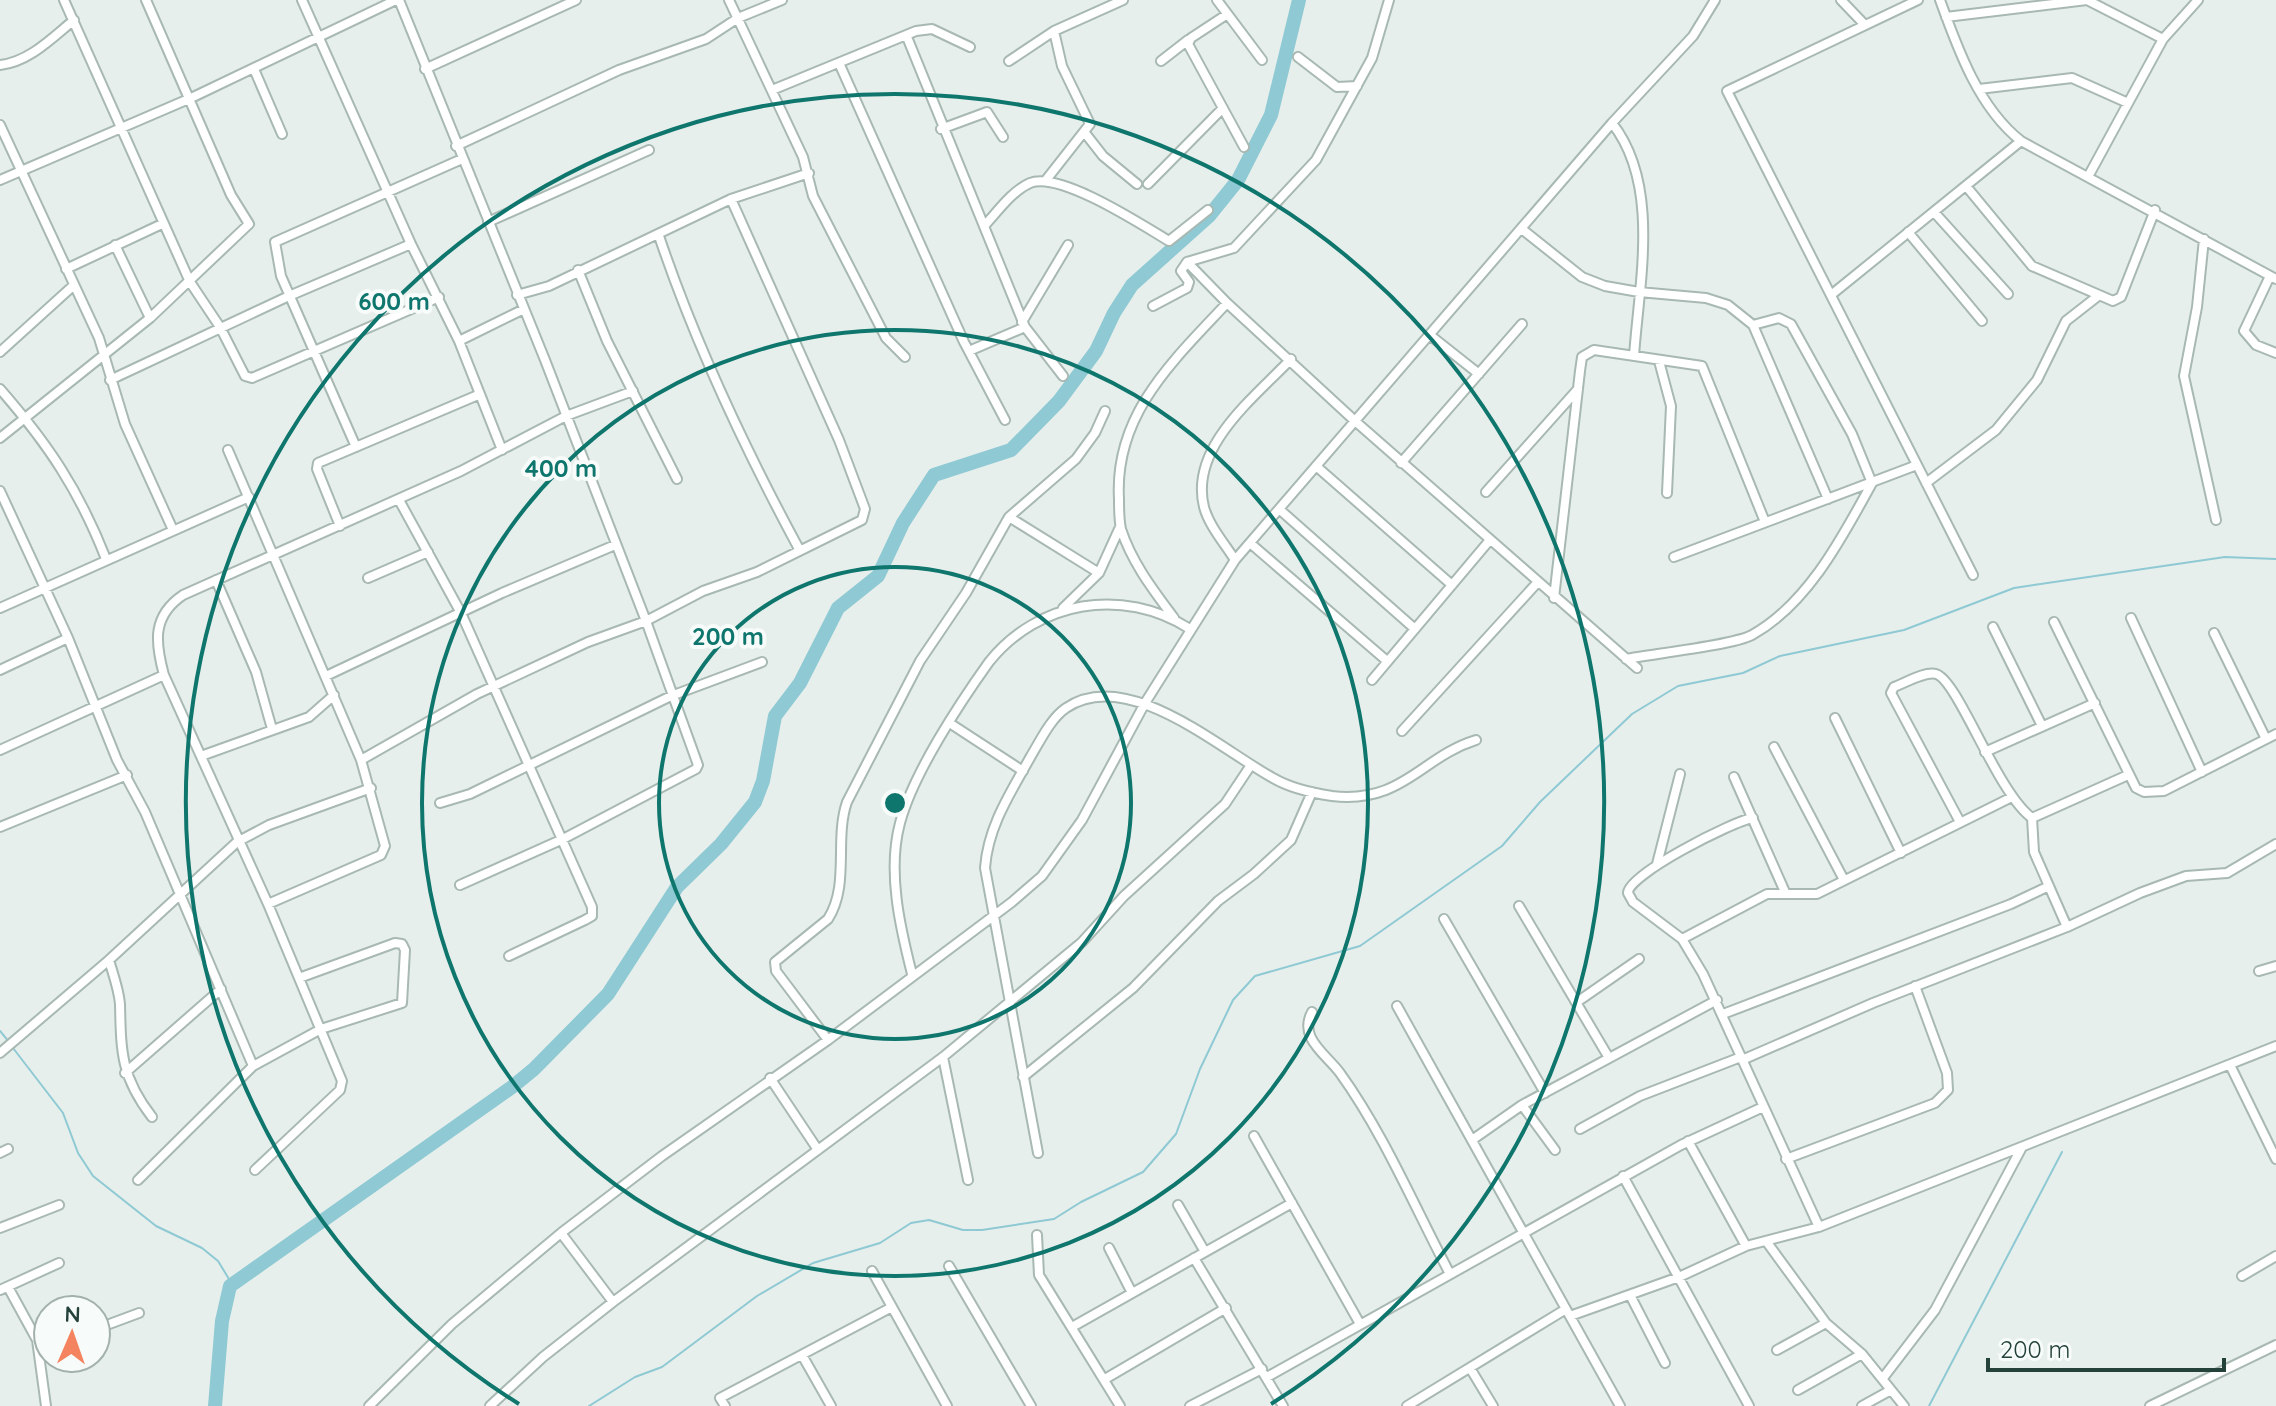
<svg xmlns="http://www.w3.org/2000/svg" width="2276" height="1406" font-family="Quicksand,sans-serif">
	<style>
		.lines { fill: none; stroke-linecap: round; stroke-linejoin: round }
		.stream { stroke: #8ec9d4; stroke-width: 2 }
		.river { stroke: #8ec9d4; stroke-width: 14 }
		.minor-casing { stroke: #a8b8b2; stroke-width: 12 }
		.minor { stroke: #fff; stroke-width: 8 }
		.ring { fill: none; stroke: #0f766e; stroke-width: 4 }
		.centre { fill: #0f766e; stroke: #f7fbf9; stroke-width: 4 }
		.ring-label { font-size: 24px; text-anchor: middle; font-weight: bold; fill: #0f766e; stroke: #f7fbf9; stroke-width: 8; stroke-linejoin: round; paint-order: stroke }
	</style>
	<rect width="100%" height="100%" fill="#e6efeb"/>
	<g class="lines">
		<path class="stream" d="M0,1031L9,1042
			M13,1048L63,1113L78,1153L93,1176L156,1226L202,1248L218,1261L232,1284
			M589,1406L635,1377L662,1367L757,1296L813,1263L880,1243L911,1223L929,1220L963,1230H982L1054,1219L1081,1202L1143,1172L1176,1134L1200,1069L1233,1000L1255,976L1360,946L1502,846L1540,802L1632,714L1678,686L1743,673L1780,656L1904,630L2014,588L2225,557L2276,559
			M1929,1406L2062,1152"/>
		<path class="river" d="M215,1406L222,1321L230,1286L512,1087L534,1069L608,994L677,887L721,844L755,802L763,781L775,716L800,683L838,608L878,576L903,523L934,475L1011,450L1059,401L1096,351L1114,313L1132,285L1209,216L1238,180L1271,115L1299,0"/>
		<g class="minor-casing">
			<path id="minor" d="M64,0L190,282L220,327L245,376L252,378L439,297
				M302,0L411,244L459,341L502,450
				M399,0L545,360L646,621L698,765L696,769L563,839L460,885
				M729,0L803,157L813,196L886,338L905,357
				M1217,0L1262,60
				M1841,0L1865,25
				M1918,0L1727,91L1973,575
				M1940,0C1958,50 1979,108 2021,141L2276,279
				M1226,15L1191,38L1188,44L1244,147
				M1946,17L2087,0L2163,39
				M907,37L1025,327L1063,376
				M1298,57L1337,87L1357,86
				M1009,61L1054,31
				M1161,61L1188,40
				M839,63L964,342L1005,420
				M0,65C29,62 52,38 74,20
				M254,69L282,134
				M425,69L576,0
				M1979,89L2072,78L2128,103
				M772,90L916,31L932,29L970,47
				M1612,123C1661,185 1639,283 1634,356
				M0,125L99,338L125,424L173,530
				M941,129L987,112L1003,137
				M1085,133L1103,156L1137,184
				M456,146L619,70L706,39L738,18L782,0
				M2089,175L2163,39L2198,0
				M0,180L191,98L396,0
				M1046,180L1090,124L1062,66L1054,31L1123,0
				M1148,184L1223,108
				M1966,186L2032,266L2113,301L2121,297L2155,210
				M1934,212L2008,294
				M488,222L649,150
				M985,225C998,211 1012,191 1030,183C1060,171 1142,225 1169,241L1208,210
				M1523,230L1582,277L1605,286L1639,292L1706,298L1728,305L1753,325L1828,499
				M1908,232L1982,321
				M659,236C695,343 745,449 799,549
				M2204,239L2197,307L2184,376L2216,520
				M115,245L150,318
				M1187,262L1227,303L1355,421L1637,668
				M66,269L162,224
				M578,270L607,341L677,479
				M2270,276L2244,331L2256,345L2276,353
				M517,295L549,286L731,199L809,173
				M1831,295L2021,141
				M1153,306L1187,288L1189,282L1181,271L1187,262L1234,248L1316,160L1372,58L1389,0
				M1022,322L1068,245
				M1431,336L1479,374
				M459,341L522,310
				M969,351L1025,327
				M0,352L74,285
				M1659,361L1671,406L1667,493
				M110,380L289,296L411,244
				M0,389C48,444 79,490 106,559
				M0,438L150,318L249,224L231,195L146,0
				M356,447L281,276L275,242L462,159
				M228,450L361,760L385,846L381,855L268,904
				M1401,463L1522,324
				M1316,466L1452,585
				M1926,483L1996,430L2037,380L2066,321L2098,296
				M0,491L68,638L117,760L145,812L253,1066
				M1486,492L1578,389
				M399,500L461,613L592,907V916L585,920L509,956
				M1279,509L1415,629
				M1009,517L1099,573
				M340,526L317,469L318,463L478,395
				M1250,543L1387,661
				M1674,557L1917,465
				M1235,560C1225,544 1209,526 1204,507C1189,447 1255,397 1291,359
				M368,578L428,552
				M216,580L256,672L272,729
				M1554,598L1580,371L1582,357L1594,350L1702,366L1765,522
				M0,608L249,497
				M1063,608L1099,573L1120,527
				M1174,618C1154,591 1132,563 1121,529C1119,520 1119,509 1119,499C1114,414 1174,360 1227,303
				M2131,618L2202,772
				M2054,622L2136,788L2144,792L2164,791L2276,734
				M1993,627L2041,724
				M2214,633L2266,739
				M1626,659C1652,654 1734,645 1752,635C1808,604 1843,536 1872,483L1852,434L1791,324L1779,318L1753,325
				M0,670L68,638
				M326,676L502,593L615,545
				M1372,680L1489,541
				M1835,718L1901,853
				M951,724L1023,771
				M1402,731L1537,583
				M1774,747L1844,880
				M0,750L164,675
				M1985,752L2095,703
				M201,756L309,717L334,695
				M361,760L477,694L588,642L646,621L703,591L757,572L862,520L865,509L839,440L731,199
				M1734,777L1785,892
				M440,803L470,794L671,696L762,662
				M1753,818C1733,821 1627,875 1628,893L1633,902L1682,939L1703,974L1819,1227L2276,1046
				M2032,818L2034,852L2067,927
				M2032,818L2128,775
				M1960,822L1891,693L1894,687C1905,683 1925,671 1936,674C1958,680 1997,793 2032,818
				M0,827L127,775
				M1657,864L1680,774
				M1519,906L1609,1058
				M1444,919L1545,1093
				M1682,939L1767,894H1817L2010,798
				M109,960C113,974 119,990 120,1004C121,1052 121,1077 152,1117
				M2259,971L2276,966
				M912,974C900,927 887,871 900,823C913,774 959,704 989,662C1038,601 1122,586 1190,629
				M1577,1002L1639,959
				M1397,1006L1620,1406
				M1312,1012C1298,1038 1326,1054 1340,1073C1384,1134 1415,1208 1450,1274
				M1723,1014L2011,904L2049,886
				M828,1040L776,971L775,962L828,919C850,885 834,839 847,802L920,661L966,593L1009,517L1076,459L1095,433L1105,411
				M0,1053L109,960L237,842L269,825L371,788
				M943,1057L968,1180
				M1742,1060L1873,1003L2067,927L2140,893L2186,876L2227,873L2276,844
				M2230,1065L2276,1159
				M125,1073L221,989
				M1023,1077L1133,988L1218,901L1254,874L1291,840L1312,792
				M770,1078L818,1150
				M1522,1105L1555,1150
				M1580,1129L1640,1096L1741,1057
				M1254,1136L1360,1324
				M1472,1140L1522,1105L1717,1000
				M1688,1141L1746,1246
				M0,1153L8,1149
				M1038,1153L985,868C988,826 1011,792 1031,756C1040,741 1051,718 1066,708C1127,666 1220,749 1273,778C1290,788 1312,793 1332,796C1403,804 1421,757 1476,740
				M1786,1159L1935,1103L1948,1090L1947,1073L1915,986
				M255,1170L340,1090L342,1081L268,904L164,675C155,642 152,616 183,595L461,471L566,416L633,391
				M1623,1176L1749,1406
				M138,1180L253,1066L321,1029L402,1003L405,950L402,944L395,943L299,978
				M1178,1205L1205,1252
				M0,1228L59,1205
				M561,1233L613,1302
				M1037,1235L1039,1275L1120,1406
				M1766,1241L1826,1323L1862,1354L1904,1406
				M1109,1248L1132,1293
				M1194,1258L1283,1406
				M949,1266L1031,1406
				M872,1271L947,1406
				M2242,1276L2276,1256
				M8,1287L37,1340L46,1406
				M0,1290L59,1263
				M1630,1295L1665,1363
				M1570,1316L1679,1277L1746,1246L1819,1227
				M1072,1327L1292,1203
				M96,1329L139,1313
				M1777,1350L1826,1323
				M802,1355L831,1406
				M1470,1368L1493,1406
				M1267,1377L1681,1145L1763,1107
				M1883,1378L1935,1310L2021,1149
				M1105,1379L1226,1308
				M1798,1390L1862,1354
				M369,1406L452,1324L561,1233L662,1156L828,1040L1012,902L1042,876L1082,820L1145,703L1235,560L1612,123L1693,36L1715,0
				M490,1406L543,1357L613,1302L943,1057L1082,942L1124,896L1225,804L1251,765
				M725,1406L720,1398L892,1307
				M1190,1406L1262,1369
				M1407,1406L1566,1309
				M1862,1406L1891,1390
				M2150,1406L2276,1345"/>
		</g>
		<use href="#minor" class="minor"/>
	</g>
	<g class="ring">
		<circle cx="895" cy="803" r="236"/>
		<circle cx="895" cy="803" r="473"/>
		<path d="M519 1404A709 709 0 1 1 1271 1404"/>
	</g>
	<circle cx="895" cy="803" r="12" class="centre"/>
	<g class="ring-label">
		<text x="394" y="310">600 m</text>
		<text x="561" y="477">400 m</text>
		<text x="728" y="645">200 m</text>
	</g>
	<g transform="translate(72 1334) rotate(2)"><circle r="38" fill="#f7fbf9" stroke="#a3b1ad" stroke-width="2"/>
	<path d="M0-6L14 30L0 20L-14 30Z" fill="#f4845f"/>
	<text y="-12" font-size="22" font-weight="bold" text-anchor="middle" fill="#24423a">N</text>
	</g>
	<path d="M1988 1358v12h236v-12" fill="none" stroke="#24423a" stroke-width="4"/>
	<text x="2000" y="1358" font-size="24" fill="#24423a" stroke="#f7fbf9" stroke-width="6" paint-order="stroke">200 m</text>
</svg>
